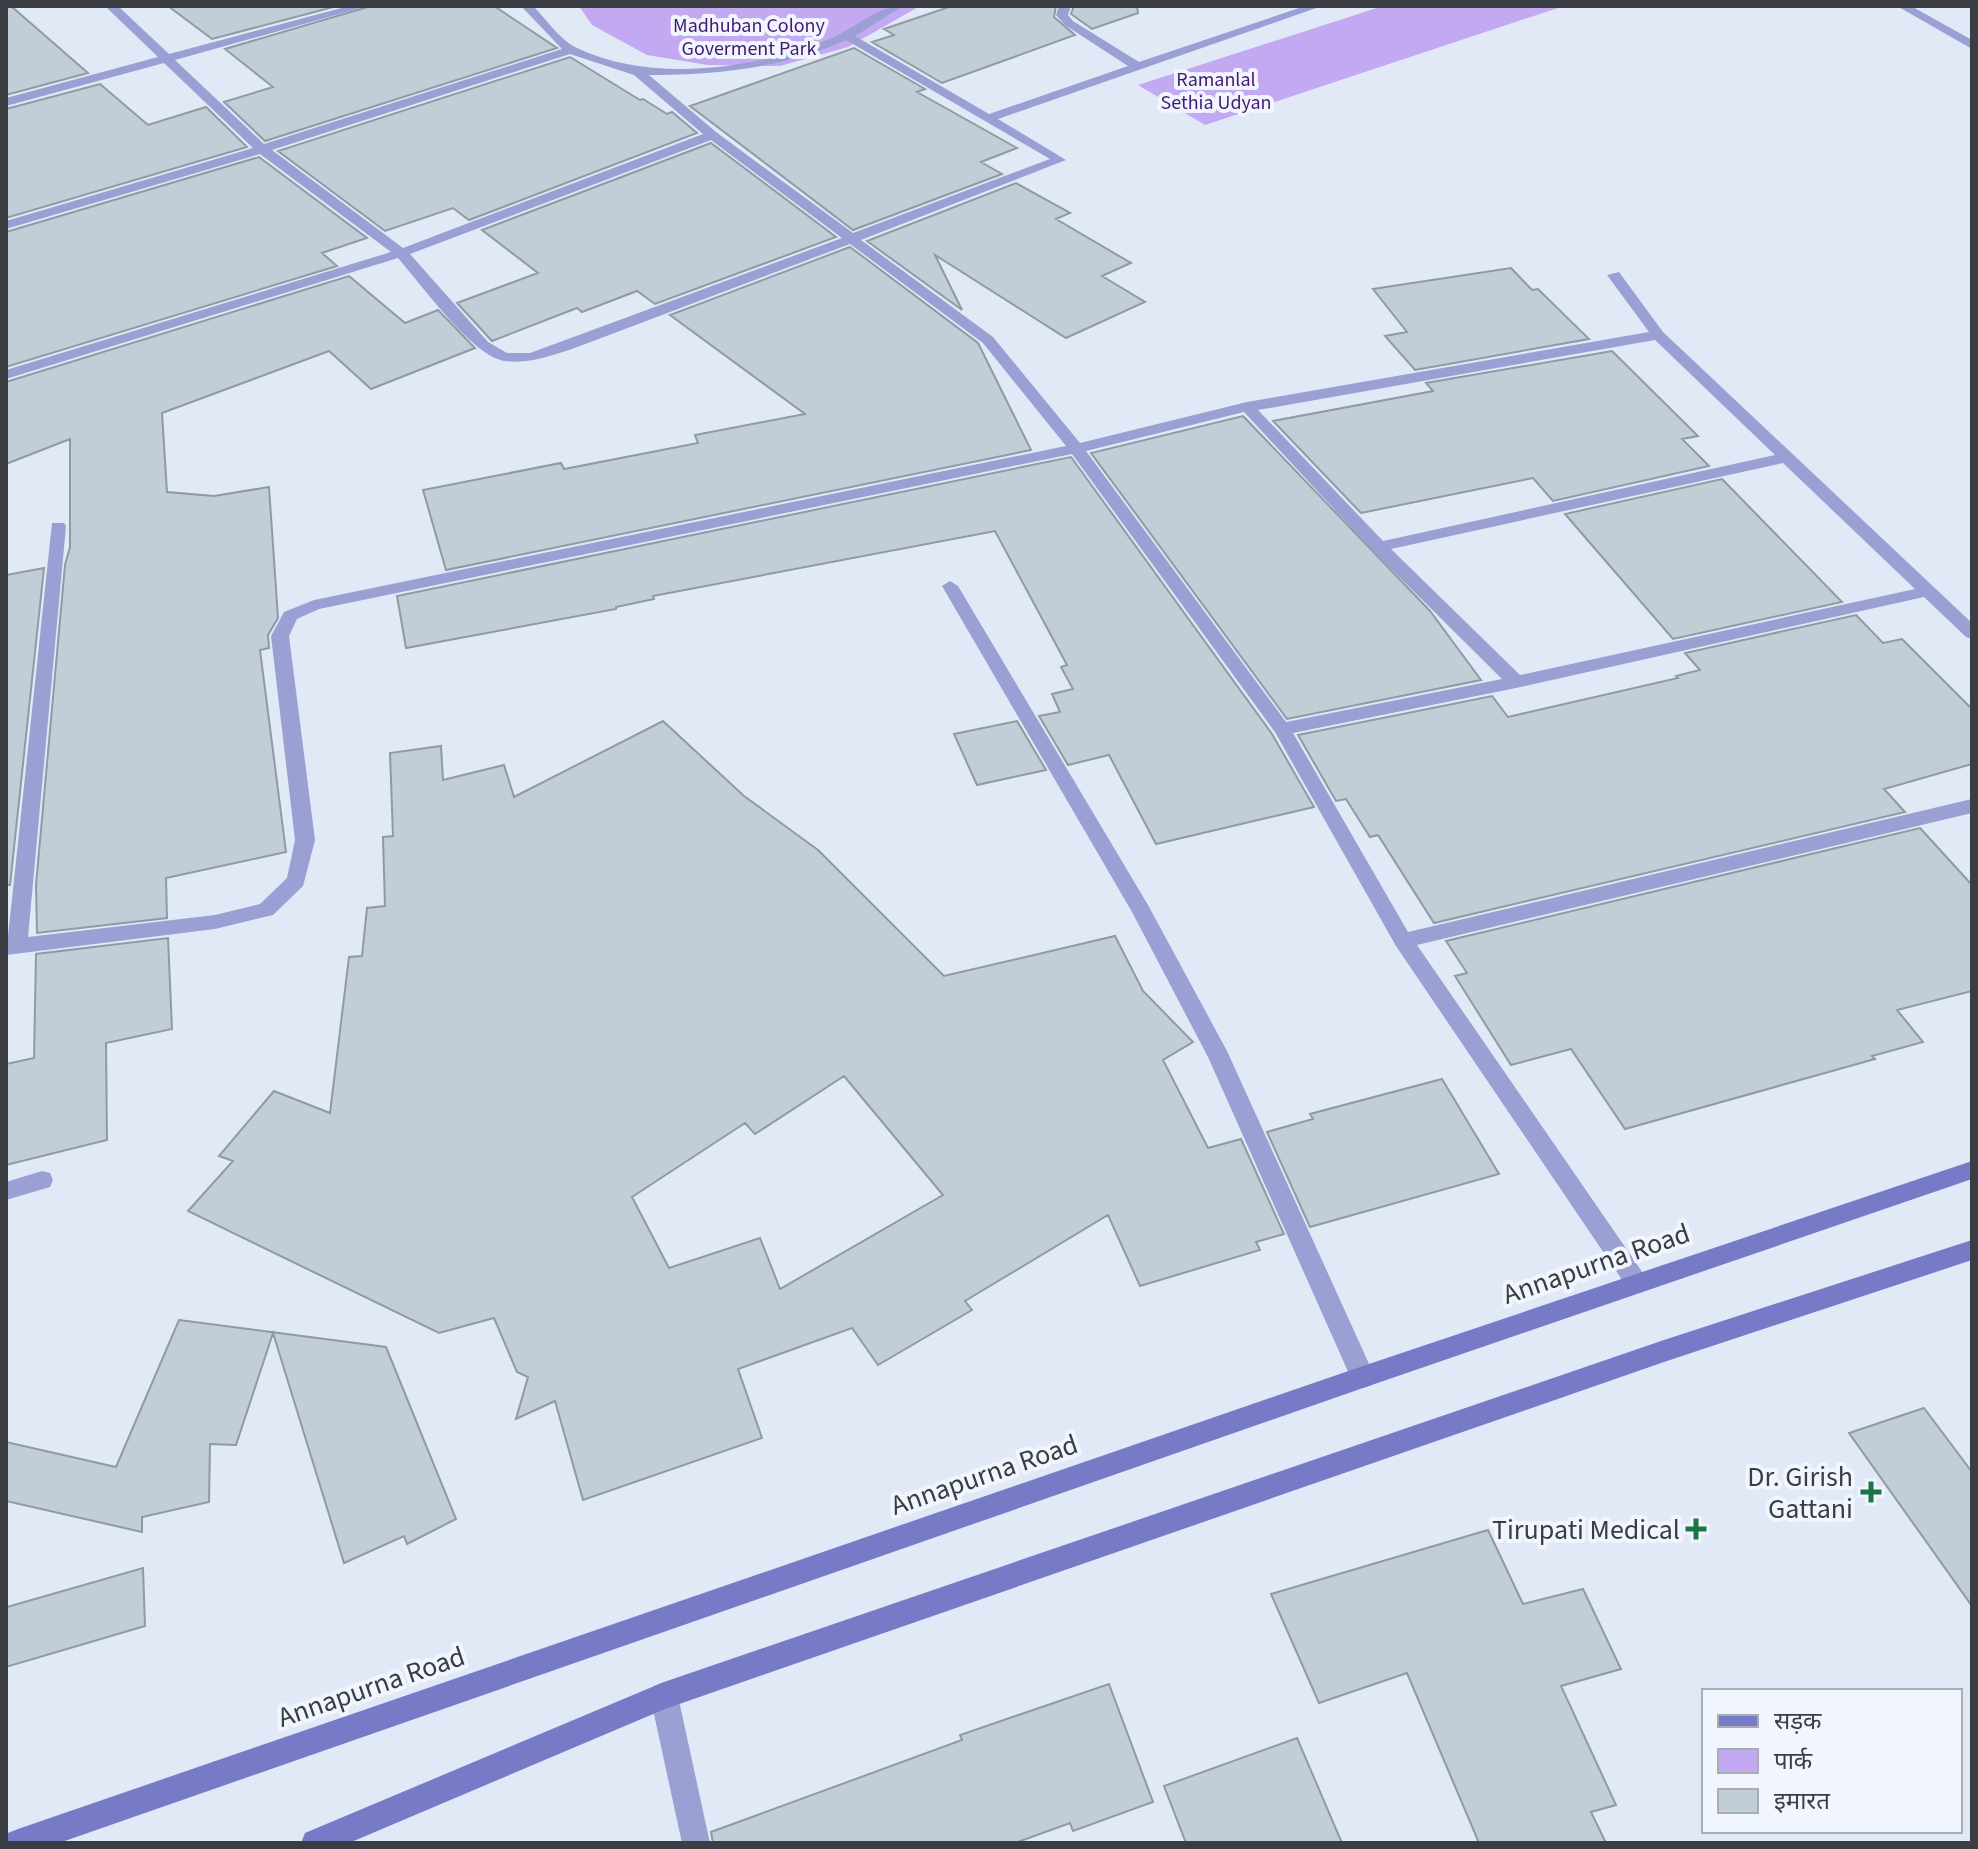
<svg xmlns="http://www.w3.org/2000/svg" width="1978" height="1849" font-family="'Source Sans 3','Noto Sans Devanagari',sans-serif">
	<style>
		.green { fill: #c3a8f2 }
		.building { fill: #c2ced7; stroke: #8f9ba3; stroke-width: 2; fill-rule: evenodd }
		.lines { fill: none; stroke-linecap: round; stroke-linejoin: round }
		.minor { fill: #9ba0d4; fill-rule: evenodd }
		.secondary { fill: #767ac7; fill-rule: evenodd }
		.poi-dot { fill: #1e7345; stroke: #f1f6fe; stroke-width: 3 }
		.labels { text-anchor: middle; stroke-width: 8; stroke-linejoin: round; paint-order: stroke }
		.far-park-label { font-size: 20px; fill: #431970; stroke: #f1f6fe }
		.near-street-label { font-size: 28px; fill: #3a3d42; stroke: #f1f6fe }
		.near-poi-label { font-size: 28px; fill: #3a3d42; stroke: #f1f6fe; text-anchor: end }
	</style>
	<rect width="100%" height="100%" fill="#e1e9f6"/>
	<path class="green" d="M579,6H920L848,47L780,66L708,65L647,55L592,25Z
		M1383,6H1564L1205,125L1138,85Z"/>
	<path class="building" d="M6,6H11L88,73L6,95Z
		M168,6H337L212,39Z
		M371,6H494L557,48L265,141L224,102L273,87L225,49Z
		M952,6H1056L1054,17L1075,35L942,83L872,42L894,35L884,29Z
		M1074,6H1137L1138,13L1092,29L1071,14Z
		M854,48L925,89L917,92L1017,148L981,162L1002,174L853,230L690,106Z
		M570,57L640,100L643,99L667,114L672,112L697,133L469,220L453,208L385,231L278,151Z
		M100,84L148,125L206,107L247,147L6,218V109Z
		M711,143L836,237L655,304L637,291L582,312L577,308L492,341L457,303L538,273L482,230Z
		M259,157L367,238L322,253L337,266L6,367V232Z
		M1016,183L1070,213L1056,219L1131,263L1102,276L1145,302L1066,338L935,255L962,310L867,241Z
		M850,247L978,343L1031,450L446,570L423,490L561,463L564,469L698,443L695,435L805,414L670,315Z
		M1511,268L1532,290L1538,289L1589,339L1415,370L1385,336L1407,332L1373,289Z
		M349,276L405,323L438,310L475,348L371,389L329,351L162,413L167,492L214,496L269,487L278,618L268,635L269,648L260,650L286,852L166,878L167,918L37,933L36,885L65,565L70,547V439L6,464V382Z
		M1612,351L1698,436L1682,439L1709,466L1553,501L1533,478L1361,513L1273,421L1433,391L1426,383Z
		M1243,416L1430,611L1481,680L1287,719L1091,453Z
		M1071,457L1272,734L1314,807L1156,844L1109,755L1068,765L1039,716L1060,712L1052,694L1073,689L1061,667L1067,665L995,531L653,596L654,599L616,607V609L406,648L397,596Z
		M1722,479L1842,602L1673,639L1565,514Z
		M44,568L10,885H6V575Z
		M1856,615L1883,643L1902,639L1972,709V764L1884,789L1905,812L1434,923L1378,835L1370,837L1346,799L1336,801L1298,735L1492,696L1508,717L1678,678L1676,676L1700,670L1685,653Z
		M663,721L744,796L818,850L944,976L1115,936L1143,991L1193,1042L1163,1060L1208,1148L1241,1139L1284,1234L1256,1242L1260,1250L1140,1286L1108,1215L965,1301L972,1310L878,1365L852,1328L738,1369L762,1438L583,1500L555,1401L516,1419L528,1377L517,1372L494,1318L439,1333L188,1211L233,1161L219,1156L274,1091L330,1113L349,957L362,956L367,908L385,906L383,837L393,836L390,753L441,746L443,780L504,765L514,797ZM844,1076L943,1195L780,1289L760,1238L669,1268L632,1197L745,1123L755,1134Z
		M1017,721L1046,770L977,785L954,734Z
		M1920,828L1972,885V991L1897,1010L1923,1042L1872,1056L1875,1059L1625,1129L1571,1049L1511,1065L1455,976L1467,973L1446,941Z
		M168,938L172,1029L106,1043L107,1140L6,1165V1064L34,1058L36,954Z
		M1442,1079L1499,1174L1310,1227L1267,1132L1313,1119L1310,1114Z
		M179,1320L386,1347L456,1519L407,1544L404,1536L344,1563L273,1333L236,1445L210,1444L209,1502L142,1517V1532L6,1501V1442L116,1467Z
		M1924,1408L1972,1472V1606L1849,1433Z
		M1488,1530L1523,1604L1583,1589L1621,1669L1561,1686L1616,1805L1591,1812L1606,1843H1479L1407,1673L1319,1703L1271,1594Z
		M143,1568L145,1626L6,1667L7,1607Z
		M1109,1684L1153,1802L1073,1831L1070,1823L1015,1843H713L711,1832L962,1740L960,1735Z
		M1297,1738L1342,1843H1186L1164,1786Z"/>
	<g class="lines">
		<path class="minor" d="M105,6H118L169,54L349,6H368L175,60L264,144L562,49L521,6H533C546,19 561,41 577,48C653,84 756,69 832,38C855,28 878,6 903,6L855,36L989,114L1128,66L1065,25L1056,15L1059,6H1071L1068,15L1073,21L1139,62L1305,6H1322L998,119L1066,160L861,240L993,337L1080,443L1247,402L1649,332L1607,275L1619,272L1663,332L1972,623V639L1966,637L1924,597L1516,688L1293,733L1408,932L1972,799V813L1417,945L1645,1276L1649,1283L1645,1290L1637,1293L1629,1290L1396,946L1275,732L1072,454L319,609L297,619L289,636L315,840L303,886L273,915L215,929L6,955L52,523H64L66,526L28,937L215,915L260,904L287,878L295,840L271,636L284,612L314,600L1066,446L983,343L850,244L572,349C550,356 529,364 505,361C474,358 420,283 398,258L6,379V370L391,252L260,154L6,229V221L253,148L164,63L6,106V98L158,57ZM846,40L1050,159L853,233L716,132L649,75C716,75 784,68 846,40ZM570,54L634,75L703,134L403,248L272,150ZM711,140L842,238L530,353H507L488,342L410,254ZM1655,340L1775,455L1383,541L1258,410ZM1244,412L1373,551L1502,679L1286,722L1086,451ZM1783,463L1915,589L1520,675L1391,549Z
			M1897,6H1911L1972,40V49Z
			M950,581L958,586L1148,905L1227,1051L1375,1377L1372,1385L1363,1388L1354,1385L1208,1057L1132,912L942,586Z
			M42,1171L50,1173L53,1180L50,1187L6,1200V1182Z
			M664,1682L674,1686L678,1696L710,1843H682L650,1696L654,1686Z"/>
		<path class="secondary" d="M1972,1161V1179L1363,1388L59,1843H6L8,1833L18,1829L1363,1366Z
			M1972,1240V1260L1664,1362L665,1709L349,1843H301L305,1833L664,1682L1664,1340Z"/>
	</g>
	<g class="poi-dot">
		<path d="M1867 1480h8v8h8v8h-8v8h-8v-8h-8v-8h8z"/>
		<path d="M1692 1517h8v8h8v8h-8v8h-8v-8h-8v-8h8z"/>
	</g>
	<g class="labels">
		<g class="far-park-label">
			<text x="749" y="32">Madhuban Colony<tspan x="749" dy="23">Goverment Park</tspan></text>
			<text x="1216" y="86">Ramanlal<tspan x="1216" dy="23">Sethia Udyan</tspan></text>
		</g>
		<g class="near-street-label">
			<text transform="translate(1596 1263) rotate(-19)" y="10">Annapurna Road</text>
			<text transform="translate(984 1474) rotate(-19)" y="10">Annapurna Road</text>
			<text transform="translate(371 1686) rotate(-19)" y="10">Annapurna Road</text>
		</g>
		<g class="near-poi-label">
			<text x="1853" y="1486">Dr. Girish<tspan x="1853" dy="32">Gattani</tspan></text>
			<text x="1680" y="1539">Tirupati Medical</text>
		</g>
	</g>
	<rect width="1978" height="1849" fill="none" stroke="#3a3d42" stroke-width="16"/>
	<rect x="1702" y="1689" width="260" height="144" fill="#f1f6fe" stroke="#a8acb3" stroke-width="2"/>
	<rect x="1718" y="1715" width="40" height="12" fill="#767ac7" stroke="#a8acb3" stroke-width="2"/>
	<text x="1774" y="1729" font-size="24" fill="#3a3d42">सड़क</text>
	<rect x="1718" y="1749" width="40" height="24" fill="#c3a8f2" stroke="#a8acb3" stroke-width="2"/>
	<text x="1774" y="1769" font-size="24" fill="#3a3d42">पार्क</text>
	<rect x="1718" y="1789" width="40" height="24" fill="#c2ced7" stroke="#a8acb3" stroke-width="2"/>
	<text x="1774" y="1809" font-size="24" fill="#3a3d42">इमारत</text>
</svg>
